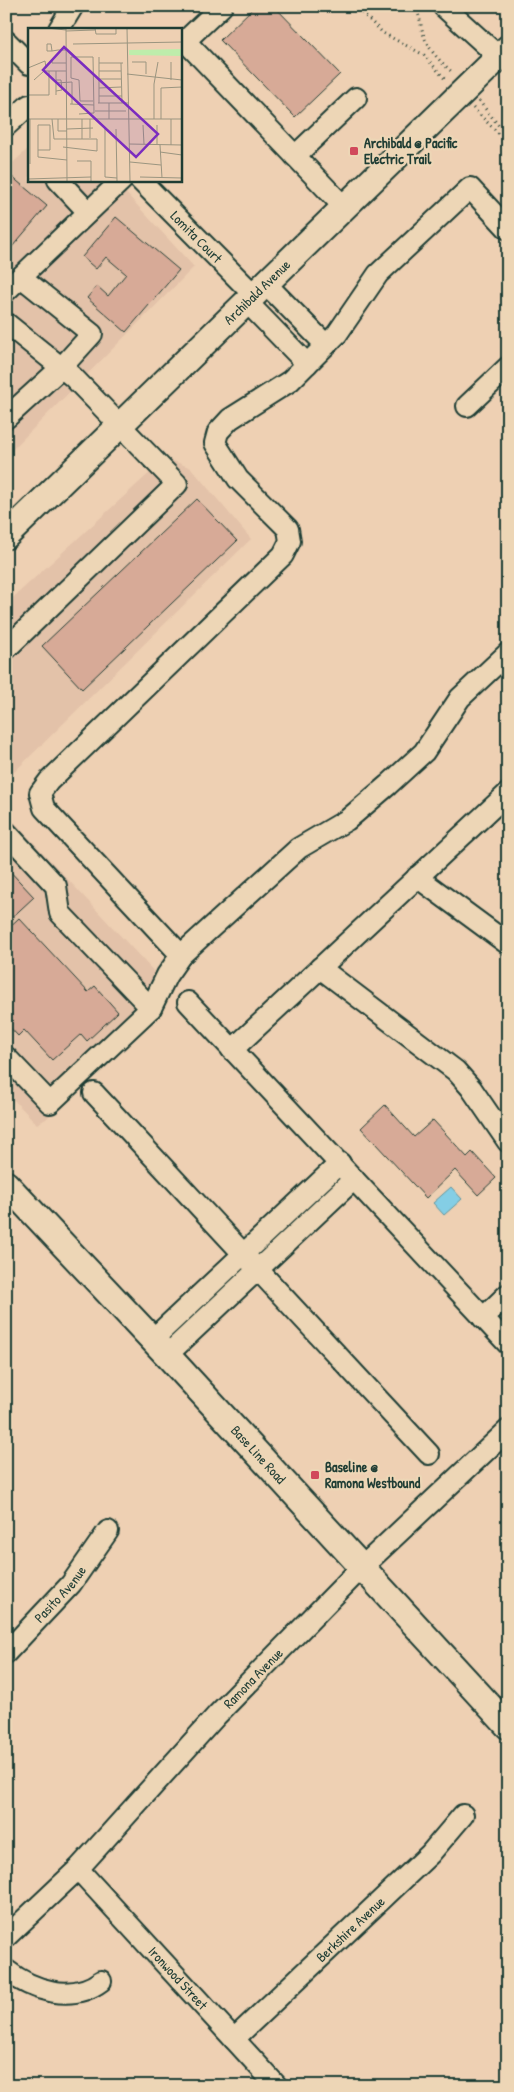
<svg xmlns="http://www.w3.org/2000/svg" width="514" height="2092" font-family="'Patrick Hand',sans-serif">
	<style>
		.built { fill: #e3c2a9 }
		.water { fill: #84cee5; stroke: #5c949e }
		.building { fill: #d7aa97; stroke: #1f3d34 }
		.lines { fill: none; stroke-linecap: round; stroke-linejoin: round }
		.minor-casing { stroke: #1f3d34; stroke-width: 24 }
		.major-casing { stroke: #1f3d34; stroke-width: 29 }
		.path { stroke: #1f3d34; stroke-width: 3; stroke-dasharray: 1 4; stroke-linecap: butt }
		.minor { stroke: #edd6b6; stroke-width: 20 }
		.major { stroke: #edd6b6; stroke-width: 25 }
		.poi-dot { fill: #d1495b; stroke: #edd6b6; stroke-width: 2 }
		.labels { text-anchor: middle; stroke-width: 4.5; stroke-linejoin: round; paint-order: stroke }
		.poi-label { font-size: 14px; font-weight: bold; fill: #1f3d34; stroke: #edd6b6; text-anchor: start }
		.street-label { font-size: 14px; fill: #1f3d34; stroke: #edd6b6 }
		.inset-road { fill: none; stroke: #9b9580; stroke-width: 1 }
		.view { fill: #7b2cbf; fill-opacity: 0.15; stroke: #7b2cbf; stroke-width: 2.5 }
		.inset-edge { fill: none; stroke: #1f3d34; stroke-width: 2.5 }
	</style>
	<rect width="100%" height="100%" fill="#eed0b3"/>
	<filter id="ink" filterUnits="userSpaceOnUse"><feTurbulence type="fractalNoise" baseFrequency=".02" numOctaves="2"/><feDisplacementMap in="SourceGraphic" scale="10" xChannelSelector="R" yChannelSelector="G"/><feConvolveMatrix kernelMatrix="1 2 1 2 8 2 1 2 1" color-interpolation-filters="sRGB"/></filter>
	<g filter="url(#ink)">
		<path class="built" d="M29,148V180H114L194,267L6,456V169Z
			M166,458L191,468L251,539L6,780V604Z
			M6,813L172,991L157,1015L46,1119L37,1124L6,1092Z"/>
		<path class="water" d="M451,1187L462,1199L444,1215L433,1203Z"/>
		<path class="building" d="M255,6H274L340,74L295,117L220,40Z
			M11,176L47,206L6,254V182Z
			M116,217L179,270L126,332L87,298L97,286L108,296L126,274L106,257L96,269L82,257Z
			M197,499L237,541L82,689L42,646Z
			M6,867L34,897L6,923Z
			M19,918L88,992L95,986L118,1012L87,1041L81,1034L52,1060L24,1030L18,1036L6,1023V930Z
			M385,1105L414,1137L433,1120L467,1157L472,1152L496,1178L478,1195L455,1170L426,1198L361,1128Z"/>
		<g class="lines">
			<g class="minor-casing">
				<g id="minor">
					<path d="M222,6L185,41L344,207"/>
					<path d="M443,6L498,56"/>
					<path d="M59,29L73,6"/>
					<path d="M6,41L29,64"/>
					<path d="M6,126L29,105"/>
					<path d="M295,156L356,98"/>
					<path d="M58,180L88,212"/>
					<path id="s1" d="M140,180L253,294"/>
					<path d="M265,283L326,345"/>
					<path d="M6,291L122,180"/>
					<path d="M246,301L307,364"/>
					<path d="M6,323L73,377L177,484L6,649"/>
					<path d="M467,406L508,367"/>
					<path d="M6,418L61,368L92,334L21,277"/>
					<path d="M6,832L56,886L60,913L151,1008"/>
					<path d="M417,877L508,944"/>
					<path d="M181,955L44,808L40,793L49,781L283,555L290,541L288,529L238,479L215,443L218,432L230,419L290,381L337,334L378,274L470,188L508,229"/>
					<path d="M320,968L456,1071L471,1088L508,1142"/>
					<path d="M188,1002L508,1344"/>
					<path d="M232,1050L508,793"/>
					<path d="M6,1057L50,1103L151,1008L167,975L181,955L299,848L347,820L388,785L424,752L460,698L508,653"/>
					<path d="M94,1093L429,1454"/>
					<path d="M483,1318L508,1294"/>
					<path d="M152,1340L340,1163"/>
					<path d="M167,1355L354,1179"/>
					<path id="s2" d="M6,1653L71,1584L108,1531"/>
					<path id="s3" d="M78,1869L277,2086"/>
					<path id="s4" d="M6,1937L78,1869L217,1715L361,1568L508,1430"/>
					<path d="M6,1970C33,1991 72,2003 101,1981"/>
					<path id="s5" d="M234,2039L430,1854L463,1815"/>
				</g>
			</g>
			<g class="major-casing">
				<g id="major">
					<path id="s6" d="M6,536L508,48"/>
					<path id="s7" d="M6,1184L167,1355L508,1726"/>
				</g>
			</g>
			<path class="path" d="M355,6L383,33L424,55L446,80
				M414,6C421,16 420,25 424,36C429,51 441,62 453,73
				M479,101L508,137
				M473,108L508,143"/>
			<use href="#minor" class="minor"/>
			<use href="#major" class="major"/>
		</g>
	</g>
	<g class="poi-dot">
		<rect x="349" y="146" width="10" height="10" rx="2.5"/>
		<rect x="310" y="1470" width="10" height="10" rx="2.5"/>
	</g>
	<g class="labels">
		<g class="poi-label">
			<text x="364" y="148">Archibald @ Pacific<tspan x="364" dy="16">Electric Trail</tspan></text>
			<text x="325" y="1472">Baseline @<tspan x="325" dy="16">Ramona Westbound</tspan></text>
		</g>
		<g class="street-label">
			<text dy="5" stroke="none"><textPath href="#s1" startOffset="80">Lomita Court</textPath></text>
			<text dy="5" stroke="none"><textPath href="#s6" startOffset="350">Archibald Avenue</textPath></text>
			<text dy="5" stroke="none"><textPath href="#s7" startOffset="370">Base Line Road</textPath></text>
			<text dy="5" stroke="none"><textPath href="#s2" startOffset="80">Pasito Avenue</textPath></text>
			<text dy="5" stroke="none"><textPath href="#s4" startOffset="358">Ramona Avenue</textPath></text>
			<text dy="5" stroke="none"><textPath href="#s5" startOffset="160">Berkshire Avenue</textPath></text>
			<text dy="5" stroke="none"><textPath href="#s3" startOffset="148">Ironwood Street</textPath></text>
		</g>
	</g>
	<g transform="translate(28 28)">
		<rect width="154" height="154" fill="#eed0b3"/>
		<path d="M154,21V28L101,27V22Z" fill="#beedab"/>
		<path class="inset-road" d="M19,0L38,2M38,0L39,153M67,0L68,6H88V0M99,0L102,153M38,3L67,2M45,16L154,14M24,23L23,16H19V23H24L30,22H38M71,29V75M24,31V35H38M104,34H118V46M143,34V52M71,35H95M93,35L94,75M0,40L17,33L18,40M28,43V67M71,43H93M99,46L154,52M71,51H93M6,52L16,43H38M28,55L44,54V76M71,60L93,59M28,63L34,62L33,52H28M0,67H21V43M71,68H94M70,75H100M81,75V91M42,76L66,77M67,83H98M51,86L66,85L65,29H43V50L51,52L52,73H65M0,91H154M2,91V136M24,91L26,111H69V123L35,119M30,91V103H39M126,91V56L130,34M133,91V60L154,59M143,91V117M10,97H22V122H10ZM115,97L116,116M39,101L65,100M77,101V149L89,150M88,101L89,153M62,110V91M54,111V91M101,116L154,117M129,116V97M132,117L134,150M10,122V129L39,132M132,124L154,127M49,133H63V153M102,134L133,137M112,149L154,150M0,151L63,149"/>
		<path class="view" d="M36,19L130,106L108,129L15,42Z"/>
		<rect width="154" height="154" class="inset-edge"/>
	</g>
	<rect width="514" height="2092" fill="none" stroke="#edd6b6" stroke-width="25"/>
	<rect x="12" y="12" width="489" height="2067" fill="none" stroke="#1f3d34" stroke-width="2" filter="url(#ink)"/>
</svg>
